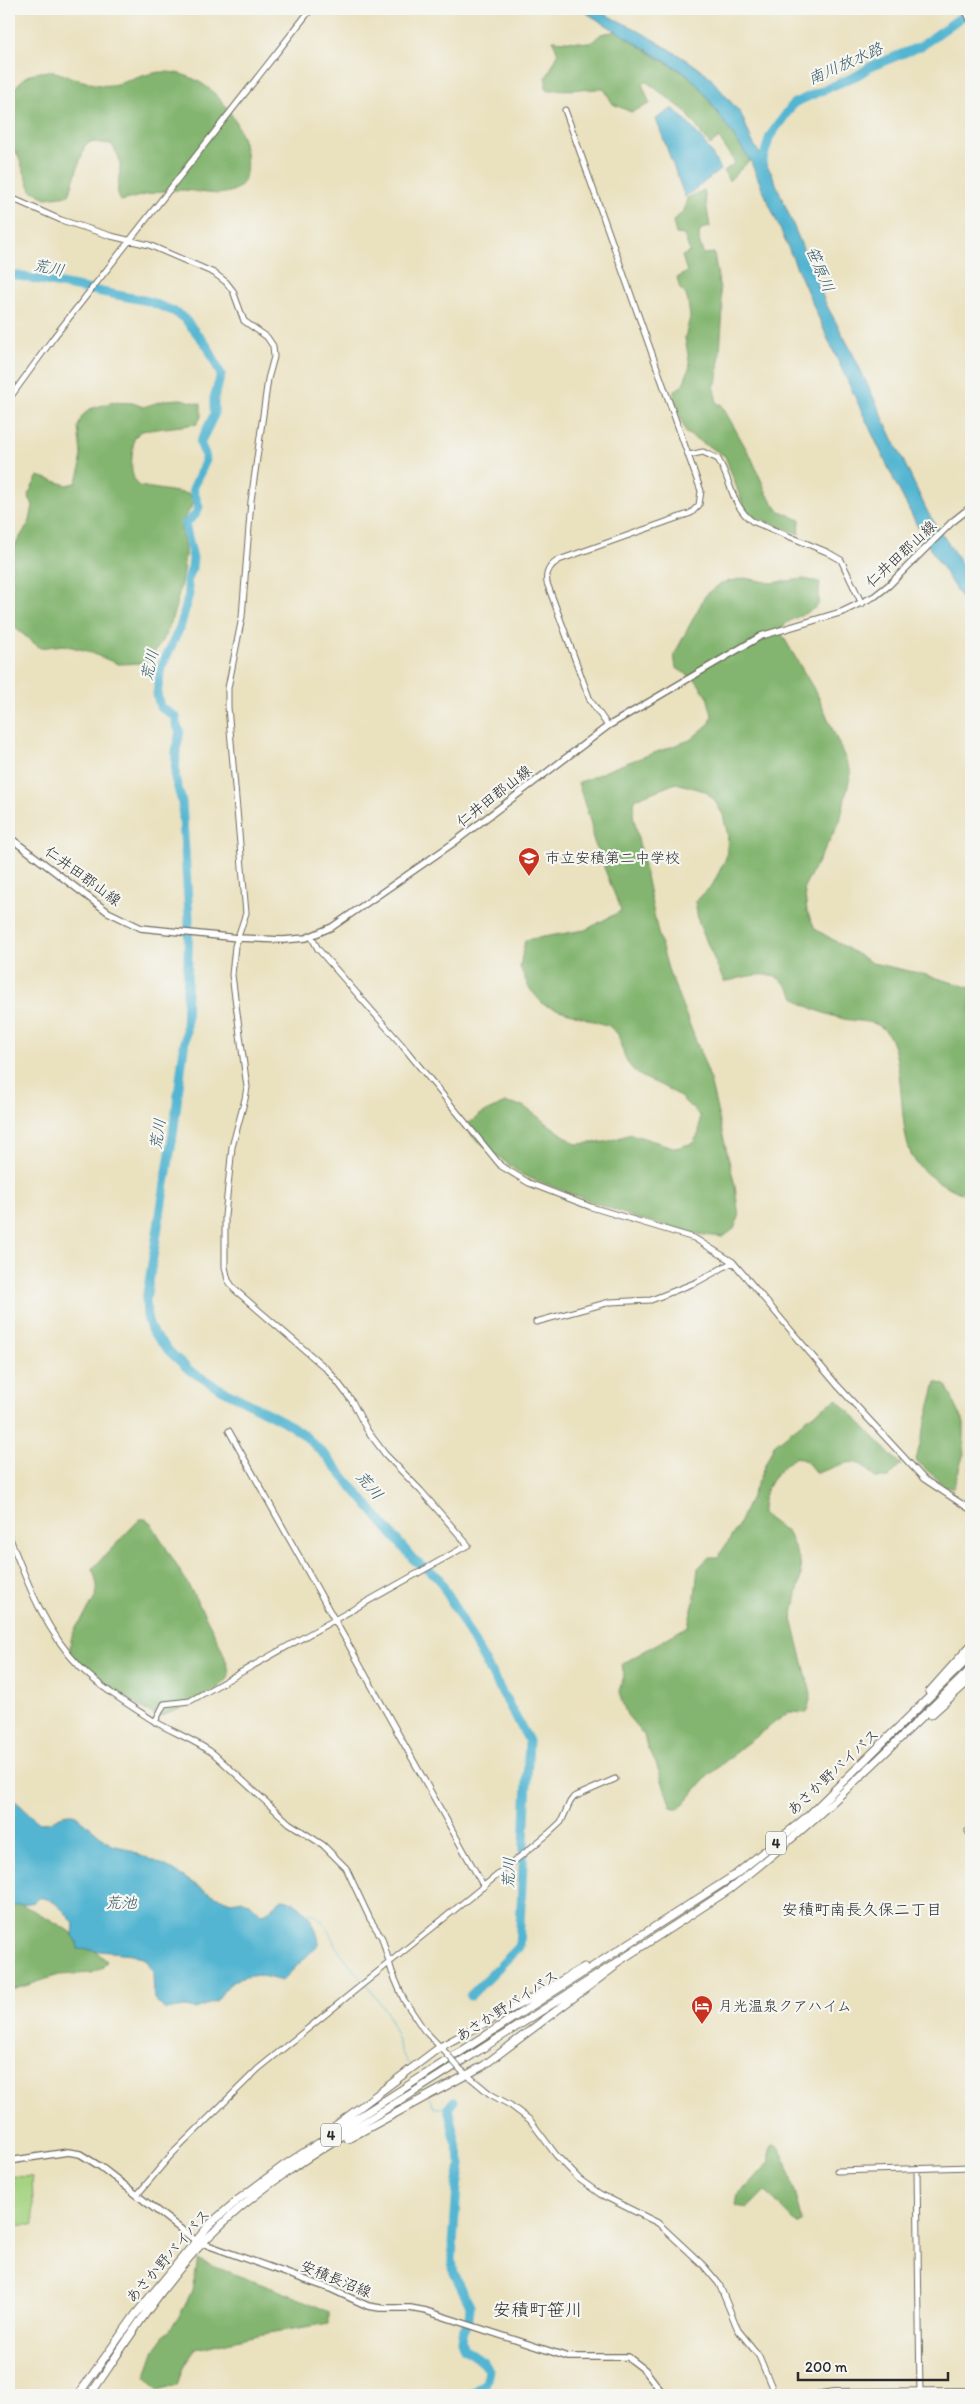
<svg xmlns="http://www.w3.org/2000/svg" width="980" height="2404" font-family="Itim,'Klee One',sans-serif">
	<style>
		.green { fill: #a4d381; stroke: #687f56 }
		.forest { fill: #83b56f; stroke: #57704d }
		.water { fill: #52b5d1; stroke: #3e707e }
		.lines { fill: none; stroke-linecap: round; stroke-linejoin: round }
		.stream { stroke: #52b5d1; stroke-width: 1 }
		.river { stroke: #52b5d1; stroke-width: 9 }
		.tertiary-casing { stroke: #6e6b5f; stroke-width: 7 }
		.secondary-casing { stroke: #6e6b5f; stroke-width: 8 }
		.primary-casing { stroke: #6e6b5f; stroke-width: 8 }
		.trunk-casing { stroke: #6e6b5f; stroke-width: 9 }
		.motorway-casing { stroke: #6e6b5f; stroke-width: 9 }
		.tertiary { stroke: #fff; stroke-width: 5 }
		.secondary { stroke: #fff; stroke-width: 5.5 }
		.primary { stroke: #fff; stroke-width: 6 }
		.trunk { stroke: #fff; stroke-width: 7 }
		.motorway { stroke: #fff; stroke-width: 8 }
		.tertiary-bridge-casing { stroke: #6e6b5f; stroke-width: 7; stroke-linecap: butt }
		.tertiary-bridge { stroke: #fff; stroke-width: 5 }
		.labels { text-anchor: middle; stroke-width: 4.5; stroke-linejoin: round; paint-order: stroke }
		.shield { fill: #f6f6f2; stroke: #686867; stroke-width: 1 }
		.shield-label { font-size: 14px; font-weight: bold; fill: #2b2b2b }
		.street-label { font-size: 15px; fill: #2b2b2b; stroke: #f6f6f2 }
		.poi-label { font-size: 15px; fill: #2b2b2b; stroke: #f6f6f2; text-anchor: start }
		.water-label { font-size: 16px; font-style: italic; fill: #395b65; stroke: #f6f6f2 }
		.neighbourhood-label { font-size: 16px; fill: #2b2b2b; stroke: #f6f6f2 }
		.quarter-label { font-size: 18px; fill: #2b2b2b; stroke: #f6f6f2 }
	</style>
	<rect width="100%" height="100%" fill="#f6f6f2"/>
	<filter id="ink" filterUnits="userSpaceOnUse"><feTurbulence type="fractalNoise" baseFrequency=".02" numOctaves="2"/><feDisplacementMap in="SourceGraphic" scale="10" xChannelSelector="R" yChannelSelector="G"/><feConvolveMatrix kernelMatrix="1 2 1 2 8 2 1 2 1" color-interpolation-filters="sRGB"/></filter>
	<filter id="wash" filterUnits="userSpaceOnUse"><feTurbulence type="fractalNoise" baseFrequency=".0096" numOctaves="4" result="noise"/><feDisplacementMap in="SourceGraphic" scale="20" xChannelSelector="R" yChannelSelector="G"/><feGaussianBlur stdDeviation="1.12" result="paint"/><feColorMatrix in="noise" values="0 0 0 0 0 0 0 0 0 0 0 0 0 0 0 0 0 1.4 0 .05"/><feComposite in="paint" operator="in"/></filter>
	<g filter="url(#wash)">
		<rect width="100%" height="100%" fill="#eae1bf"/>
		<path class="green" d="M9,2176L32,2177L34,2225H9Z"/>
		<path class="forest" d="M617,31L658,58L688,75L702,90L750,160L729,181L724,171L735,163L719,138L710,145L685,111L647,82L642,84L650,104L631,112L613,104L604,89L546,90V78L558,54L553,40L591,43L601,34Z
			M52,71C67,75 96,88 111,85C128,83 148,71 166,72C206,73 237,111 245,148C247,158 249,180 239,187C222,200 200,190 181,190C160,190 141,196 121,201C110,184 131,168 111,144L91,142L85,145L69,195L46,198L31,190L17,153L9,151V96C23,77 28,72 52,71Z
			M704,190L710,227L701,229C697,237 700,247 704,254L714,253L723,309L718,378L714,387L717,404H721L752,459L767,494L778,510L800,520L799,534L751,516L745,510L725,456L686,433L675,401L674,391L683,385L690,366L685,338L690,317L688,302L686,295L680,289L677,278L687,272L682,256L690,252L684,235L676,234L673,221L684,211L687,198Z
			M181,399L201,404V417L197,424L141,431L134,438C133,454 127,474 139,486L189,494L193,500C193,511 182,516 181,527C181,536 186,545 185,554C181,591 173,636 145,663L118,664L84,650L63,645L40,648L9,623V592L14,547L30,521L33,505L28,495L38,476L67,485L76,483L80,471L81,454L78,427L82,416L90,409L113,402L133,403L143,407L166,400Z
			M745,578L771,583L803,579L820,582L818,605C807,616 787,617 780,631L819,698L851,772L840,821L804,887L807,911L815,929L872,963L923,974L971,988V1198C951,1188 928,1180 915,1161C894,1133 910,1041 878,1025C869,1021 855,1021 844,1019C831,1016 817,1011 805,1005C794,1000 793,992 785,984C771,967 742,978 724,982L699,924L695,902L713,884L726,858L728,836L723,815L715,801L705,791L676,783L635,799L633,814L658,933L668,969L708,1072L735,1186L739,1217L734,1229L723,1237L703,1235L638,1219L522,1175L472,1136L467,1125L481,1114L505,1103L523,1106L576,1144L606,1142L631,1134L676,1148L693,1143L699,1133L700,1116C693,1110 687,1103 680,1097C645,1071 630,1087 618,1034L609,1026L544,1005L529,988L520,967L525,940L585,930L621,911L593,839L591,824L578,783L618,766L690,740L710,723L712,715L707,696L695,679L676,668L674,655L705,596L721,583Z
			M936,1382L946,1385L964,1423V1453L953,1489L943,1485L916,1460Z
			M837,1399L901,1465L888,1478H875C855,1451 843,1466 816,1473L806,1461L796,1457C776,1470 761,1490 762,1514L788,1533L800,1561L801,1575L792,1619L811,1694L807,1713L789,1712L743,1746L707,1777L679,1809L671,1807L656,1763L647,1747L644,1735L627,1715L621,1699L619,1691L624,1676L622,1664L688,1626L695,1596L698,1568L709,1557H718L737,1528L774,1445L812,1415Z
			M140,1519H146L151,1523C164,1545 238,1662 228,1678C222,1690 173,1713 159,1717C126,1701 100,1677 71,1655C65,1629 91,1615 97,1591C98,1585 94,1575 93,1568Z
			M9,1899C46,1915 77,1934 107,1961L102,1968L92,1973L59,1975L9,1991Z
			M774,2144L779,2147L787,2164L802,2222L797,2224L765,2191L747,2209L736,2205L738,2193L749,2185L770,2161V2147Z
			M198,2260C241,2278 286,2291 329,2312V2323L257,2335L196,2349L184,2365L177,2385L158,2390L145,2377L155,2349L181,2314L192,2290Z"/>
		<path class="water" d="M580,9H593L634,28L690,62L707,74L741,114L753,143L772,174L826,304L852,352L928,513L971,578V614L923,537L896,484L831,346L750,160L702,90L688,75Z
			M673,108C693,128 709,145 720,170L685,197L656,119Z
			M9,1797C22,1804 28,1815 40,1823L51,1822C57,1816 68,1812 76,1815L111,1845L125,1848L168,1867L210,1894L231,1902L243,1900L250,1903L261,1914L266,1913L282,1899C303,1901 317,1924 319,1944L282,1981L258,1975L245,1977L232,1981L215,2002L195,2009L185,2007L165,2010L154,1999L153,1972L145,1959L132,1954L78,1949L77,1941L73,1936L74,1924C66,1913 53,1896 38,1898L34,1902L9,1907Z"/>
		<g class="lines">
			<path class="stream" d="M306,1913C324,1913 330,1937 338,1949C346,1960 355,1970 363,1980
				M366,1983L389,2016L402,2053L409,2065
				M429,2098L435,2108H448"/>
			<path class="river" d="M760,169L770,136L794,103L858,75L870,67L921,46L971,10
				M9,274L148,301L173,311L184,318L208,347L221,375L214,398V415L200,443L205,454V462L193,489L199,507L195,515L185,524L193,558L192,568L187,581L189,594L181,625L161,668L157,694L160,707L176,717V725L180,731L176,751L175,778L182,802L189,917L186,1031L173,1135L146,1300L147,1317L151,1330L169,1351L189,1370L217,1387L283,1421L303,1434L327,1457L413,1559L438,1577L529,1741L519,1947L470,1996
				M454,2101L448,2108L461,2165L457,2186L452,2260L454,2273L470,2305L469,2319L462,2333L461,2340L464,2348L484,2362L489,2371L486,2383L470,2395"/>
		</g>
	</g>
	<g filter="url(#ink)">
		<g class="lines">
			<g class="tertiary-casing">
				<path id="tertiary" d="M965,9L971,22
					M565,110L701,491L699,505L691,513L559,560C550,565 545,572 547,583L590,700L608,726
					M9,197L61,220L111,236L149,245L214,273L226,282L233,291L244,321L267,337L273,346L274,357L268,379L251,501L242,617L228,688V707L246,913L235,946L232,975L247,1087L245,1099L232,1147L225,1216V1267L228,1280L234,1289L329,1371L352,1401L367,1430L385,1454L421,1491L468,1545L190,1701L164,1704L155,1722
					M9,399L54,337L311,9
					M689,455L703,452L718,459C731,480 731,505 752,521L827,552L841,560L862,604
					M311,936L318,949L401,1044L501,1166L529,1183L591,1207L694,1238L733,1262L837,1385L924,1479L971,1510
					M536,1322L610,1302L651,1300L697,1282L733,1262
					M229,1431L484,1887
					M9,1536C27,1582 45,1631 80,1667C101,1688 129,1705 154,1721C174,1733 195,1740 214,1754L289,1823L323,1845L346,1868L370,1919L382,1938L392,1972L404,2000L424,2030L447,2054
					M968,1831L971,1837
					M460,2069L490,2094L510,2105L530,2120L556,2155L579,2179L600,2194L658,2223L703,2265L719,2284L738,2330L759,2356L775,2395
					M917,2169L920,2395
					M837,2171L971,2167
					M137,2195L171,2155L258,2069L548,1834L561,1822L570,1802L574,1797L615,1779"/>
			</g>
			<g class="secondary-casing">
				<path id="secondary" d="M9,837L108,912L141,928L238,938L283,940L306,938L332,927L452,844L608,726L761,636L842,612L875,596L889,585L952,522L971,507
					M9,2161L68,2152L80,2154L101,2167L196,2241L331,2289L368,2306L380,2308H410L426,2311L568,2357H628L645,2370L664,2395"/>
			</g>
			<g class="primary-casing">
				<path id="primary" d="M815,2395L835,2392L971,2391"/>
			</g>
			<g class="trunk-casing">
				<path id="trunk" d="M929,1692L971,1645
					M931,1715L971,1679
					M327,2132L440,2047L535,1996L584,1967
					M348,2139L483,2066L613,1968
					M78,2395L135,2315L210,2224L239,2199L283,2166L735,1875L809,1815L971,1656
					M90,2395C131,2335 170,2271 224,2222C279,2171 346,2134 409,2095C516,2027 624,1959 730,1889C817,1822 893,1745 971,1669"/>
			</g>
			<g class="motorway-casing">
				<path id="motorway" d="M9,15L12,9"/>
			</g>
			<use href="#tertiary" class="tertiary"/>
			<use href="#secondary" class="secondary"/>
			<use href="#primary" class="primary"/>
			<use href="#trunk" class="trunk"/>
			<use href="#motorway" class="motorway"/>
			<g class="tertiary-bridge-casing">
				<path id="tertiary-bridge" d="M447,2054L460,2069"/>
			</g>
			<use href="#tertiary-bridge" class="tertiary-bridge"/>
		</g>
	</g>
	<defs>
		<g id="school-pin" transform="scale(1.125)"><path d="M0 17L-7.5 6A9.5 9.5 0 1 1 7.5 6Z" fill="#c8321e" stroke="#f6f6f2"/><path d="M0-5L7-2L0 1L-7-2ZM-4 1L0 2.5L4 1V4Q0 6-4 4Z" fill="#fff"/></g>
		<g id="hotel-pin" transform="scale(1.125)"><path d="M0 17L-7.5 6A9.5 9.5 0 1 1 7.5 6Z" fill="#c8321e" stroke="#f6f6f2"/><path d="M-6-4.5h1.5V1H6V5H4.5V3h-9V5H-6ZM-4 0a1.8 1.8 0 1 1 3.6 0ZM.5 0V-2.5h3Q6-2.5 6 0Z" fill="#fff"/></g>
	</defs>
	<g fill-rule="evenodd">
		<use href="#school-pin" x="529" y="858"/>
		<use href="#hotel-pin" x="702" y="2006"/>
	</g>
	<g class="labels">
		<g class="shield">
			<rect x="766" y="1831.5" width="20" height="23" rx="4"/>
			<rect x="321" y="2123.5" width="20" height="23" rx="4"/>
		</g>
		<g class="shield-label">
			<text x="776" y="1848">4</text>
			<text x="331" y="2140">4</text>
		</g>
		<g class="street-label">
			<text transform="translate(901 554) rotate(-43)" y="5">仁井田郡山線</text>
			<text transform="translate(494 796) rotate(-38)" y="5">仁井田郡山線</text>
			<text transform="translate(83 876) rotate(36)" y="5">仁井田郡山線</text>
			<text transform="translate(833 1772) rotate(-43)" y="5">あさか野バイパス</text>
			<text transform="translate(507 2006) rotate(-33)" y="5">あさか野バイパス</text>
			<text transform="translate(168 2256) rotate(-49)" y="5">あさか野バイパス</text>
			<text transform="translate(336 2279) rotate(22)" y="5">安積長沼線</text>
		</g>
		<g class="poi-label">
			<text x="545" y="863">市立安積第二中学校</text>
			<text x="718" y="2011">月光温泉クアハイム</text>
		</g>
		<g class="water-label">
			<text transform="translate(845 63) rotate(-24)" y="6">南川放水路</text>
			<text transform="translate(49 267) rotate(11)" y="6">荒川</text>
			<text transform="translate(821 269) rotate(67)" y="6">笹原川</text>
			<text transform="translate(149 665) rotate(-76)" y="6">荒川</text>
			<text transform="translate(157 1134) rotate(-81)" y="6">荒川</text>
			<text transform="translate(370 1485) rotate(50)" y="6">荒川</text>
			<text transform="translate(508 1873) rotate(-87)" y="6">荒川</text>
			<text x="121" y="1908">荒池</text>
		</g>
		<g class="neighbourhood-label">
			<text x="862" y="1915">安積町南長久保二丁目</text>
		</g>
		<g class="quarter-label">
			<text x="538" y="2316">安積町笹川</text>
		</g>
	</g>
	<rect width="980" height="2404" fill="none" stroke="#f6f6f2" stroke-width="30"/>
	<path d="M798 2372v8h150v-8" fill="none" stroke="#2b2b2b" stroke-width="2.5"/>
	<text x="805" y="2372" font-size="15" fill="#2b2b2b" stroke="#f6f6f2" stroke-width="4" paint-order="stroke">200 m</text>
</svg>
